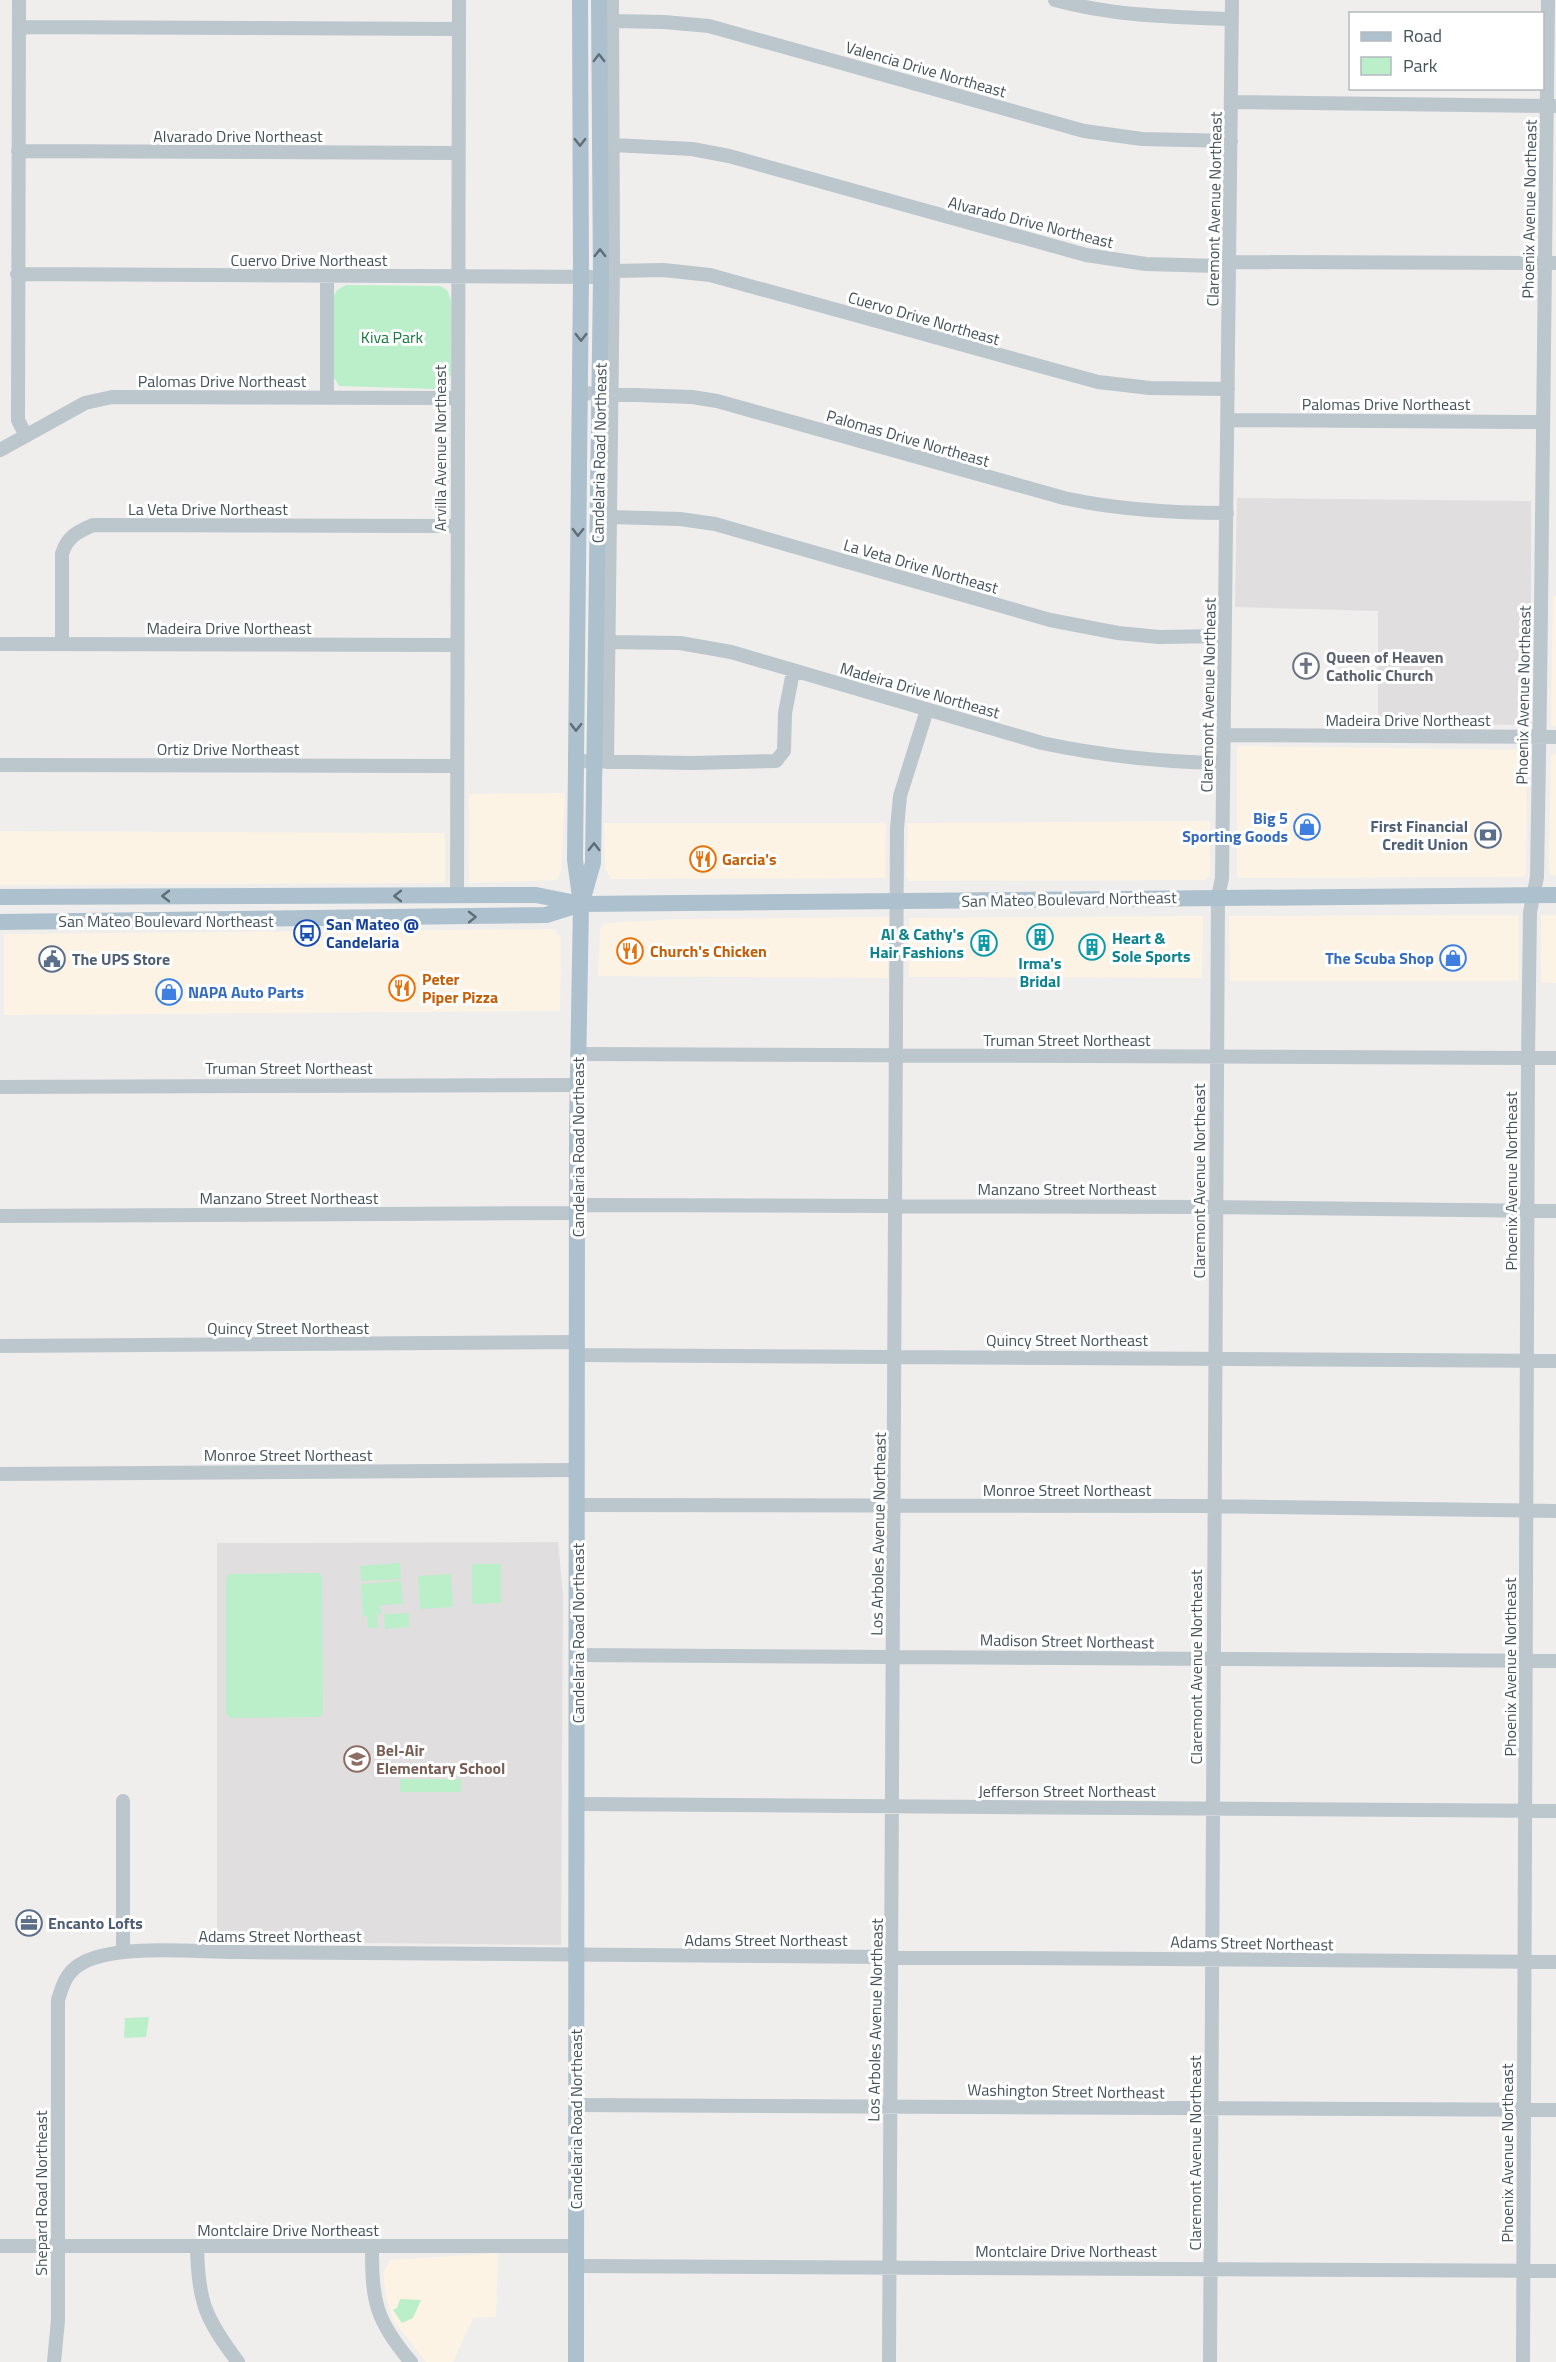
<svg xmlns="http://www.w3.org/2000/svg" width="1556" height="2362" font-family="'Titillium Web',sans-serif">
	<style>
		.commercial { fill: #fcf3e5 }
		.education { fill: #e1dedf }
		.green { fill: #baefc9 }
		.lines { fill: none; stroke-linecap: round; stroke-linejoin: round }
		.minor { stroke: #bbc6cd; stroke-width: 14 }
		.major { stroke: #acc0cd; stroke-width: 16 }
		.oneway { stroke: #5f6e77 }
		.labels { text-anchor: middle; stroke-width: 6; stroke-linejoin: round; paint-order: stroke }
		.street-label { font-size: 16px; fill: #45535a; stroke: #fff }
		.park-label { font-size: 16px; fill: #167c3e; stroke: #fff }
		.worship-label { font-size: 16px; font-weight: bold; fill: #5b616d; stroke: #fff; text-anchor: start }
		.shop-label { font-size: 16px; font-weight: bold; fill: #366cbe; stroke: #fff; text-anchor: end }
		.service-label { font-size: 16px; font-weight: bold; fill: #4e5e75; stroke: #fff; text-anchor: start }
		.food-label { font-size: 16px; font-weight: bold; fill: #c56008; stroke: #fff; text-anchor: start }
		.transit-label { font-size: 16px; font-weight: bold; fill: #164399; stroke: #fff; text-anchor: start }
		.culture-label { font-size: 16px; font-weight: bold; fill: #0d838f; stroke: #fff; text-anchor: end }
		.education-label { font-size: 16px; font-weight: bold; fill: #785e54; stroke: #fff; text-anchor: start }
	</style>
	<rect width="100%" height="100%" fill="#f0eded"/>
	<path class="commercial" d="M1553,596H1556V726L1551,725Z
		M1237,746L1524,750L1527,751L1526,875L1521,877L1237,878Z
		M1556,753V876L1550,874L1549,863L1551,756Z
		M565,793L561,872L557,880L469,883V794Z
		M1210,821V874L1206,880L909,881L906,877L908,823Z
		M604,823H886L885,878L611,879L605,869Z
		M0,831L445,833V883L0,885Z
		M1519,915V981H1230L1229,916Z
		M1541,915H1556V983L1541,982Z
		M1203,916L1202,978L909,977V918Z
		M889,917L888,978L598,976L600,929L605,923L678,919Z
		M554,929L561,938L560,1011L4,1015V934Z
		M498,2253L496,2317L473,2318L453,2362H426L393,2320L386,2296L383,2274L390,2260Z"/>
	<path class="education" d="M1237,498L1531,501V725L1378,723V611L1235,607Z
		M558,1542L563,1596L561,1945L217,1941V1543Z"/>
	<path class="green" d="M346,285L440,286L447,290L451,300V375L445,385L436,389L339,386L334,378L332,299L337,290Z
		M400,1563L401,1579L361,1581L360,1566Z
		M472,1564H501V1603L472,1604Z
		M319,1573L322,1576L323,1713L318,1717L231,1718L226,1714V1579L229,1574Z
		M451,1574L453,1607L420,1609L418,1576Z
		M401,1581L403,1604L380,1605L381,1614H377L378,1627L368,1628L367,1616H363L361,1584Z
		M409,1613V1627L385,1629L384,1614Z
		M400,1779H461V1792H400Z
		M149,2017L146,2037L124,2038L125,2018Z
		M400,2299L421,2300L413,2318L402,2323L393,2310L397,2308Z"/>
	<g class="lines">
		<path class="minor" d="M19,0L18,420L26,436
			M1055,0C1113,16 1172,17 1232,19
			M612,21L664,22L709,26L1084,131L1142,139L1231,141
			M19,27L459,29
			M1232,102L1554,106
			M613,145L692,149L729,156L1086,255L1146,264L1218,266L1231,262L1556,263
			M18,151L458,153
			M613,271L663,270L710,275L1098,382L1150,388L1228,389
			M17,274L601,277
			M580,393L692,397L717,401L1064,498C1119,510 1171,513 1227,513
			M327,397V277
			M1228,420L1543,422
			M0,450L85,403L112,397L457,398
			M610,517L680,519L715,524L1050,620L1118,633L1159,637L1225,636
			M609,642L680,643L731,652L1042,743C1103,756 1161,762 1223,763
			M0,644L457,645
			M62,644V554C67,537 77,532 93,525L457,526
			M1224,735L1556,737
			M576,761L693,763L776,761L784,751L785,713L793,672
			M607,762L613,267L612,0
			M0,765L457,766
			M457,895L459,0
			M578,1054L1556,1058
			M0,1087L578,1085
			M578,1205L1203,1207L1556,1211
			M0,1216L578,1213
			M0,1346L577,1342
			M577,1355L1556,1361
			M0,1474L577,1470
			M578,1505L1202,1506L1556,1511
			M578,1655L1556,1661
			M578,1804L1556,1811
			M123,1952V1801
			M576,2105L1556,2110
			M0,2246H576
			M197,2246C198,2302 205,2318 238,2362
			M372,2247C372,2301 375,2320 411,2362
			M576,2266L1556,2271
			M54,2362L58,2320V2000C62,1987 66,1973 79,1965C111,1943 194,1952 234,1952L1556,1962
			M889,2362L897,828L900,796L927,710
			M1210,2362L1218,897L1222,878L1232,0
			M1523,2362L1528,1058L1530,912L1537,877L1540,695L1548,0"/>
		<path class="major" d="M0,897L536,895L581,904L1556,895
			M583,898L593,863L601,277L599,0
			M0,922L546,915L578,905
			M576,2362L577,1130L581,904L575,860L581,277L580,0"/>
	</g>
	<defs><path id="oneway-chevron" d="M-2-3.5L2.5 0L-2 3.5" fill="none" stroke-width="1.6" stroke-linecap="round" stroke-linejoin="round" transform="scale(1.5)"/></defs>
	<g class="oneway">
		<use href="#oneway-chevron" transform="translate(599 58) rotate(-90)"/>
		<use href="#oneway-chevron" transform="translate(580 142) rotate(90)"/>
		<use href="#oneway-chevron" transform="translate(600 253) rotate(-90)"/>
		<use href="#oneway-chevron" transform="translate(581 337) rotate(90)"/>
		<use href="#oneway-chevron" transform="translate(578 532) rotate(91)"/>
		<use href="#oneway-chevron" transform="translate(576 727) rotate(91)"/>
		<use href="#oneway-chevron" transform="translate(594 847) rotate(-89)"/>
		<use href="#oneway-chevron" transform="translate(166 896) rotate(180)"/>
		<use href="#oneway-chevron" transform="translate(398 896) rotate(180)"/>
		<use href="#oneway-chevron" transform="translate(472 917) rotate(-1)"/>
	</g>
	<defs>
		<g id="church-ring" transform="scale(1.35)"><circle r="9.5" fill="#fff" stroke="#6b7280" stroke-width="1.5"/><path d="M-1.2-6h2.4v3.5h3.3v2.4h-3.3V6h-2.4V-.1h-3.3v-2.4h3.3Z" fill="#6b7280"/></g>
		<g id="shop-ring" transform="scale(1.35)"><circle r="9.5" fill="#fff" stroke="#3f7fe0" stroke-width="1.5"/><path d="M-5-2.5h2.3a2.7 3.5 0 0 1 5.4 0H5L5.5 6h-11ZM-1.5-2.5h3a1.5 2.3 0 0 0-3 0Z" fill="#3f7fe0"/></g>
		<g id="bank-ring" transform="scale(1.35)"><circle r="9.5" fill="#fff" stroke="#5c6f8a" stroke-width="1.5"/><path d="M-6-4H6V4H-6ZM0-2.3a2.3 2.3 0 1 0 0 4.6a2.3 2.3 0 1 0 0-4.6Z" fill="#5c6f8a"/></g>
		<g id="restaurant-ring" transform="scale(1.35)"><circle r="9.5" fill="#fff" stroke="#e8710a" stroke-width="1.5"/><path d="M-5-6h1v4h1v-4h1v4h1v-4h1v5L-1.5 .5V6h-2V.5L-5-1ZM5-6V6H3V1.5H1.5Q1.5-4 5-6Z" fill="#e8710a"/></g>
		<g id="bus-ring" transform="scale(1.35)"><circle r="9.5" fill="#fff" stroke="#1a4fb4" stroke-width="1.5"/><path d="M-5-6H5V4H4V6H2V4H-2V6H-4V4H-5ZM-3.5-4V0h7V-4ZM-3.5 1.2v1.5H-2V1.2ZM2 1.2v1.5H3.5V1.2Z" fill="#1a4fb4"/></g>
		<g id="building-ring" transform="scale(1.35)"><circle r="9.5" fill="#fff" stroke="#0f9aa8" stroke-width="1.5"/><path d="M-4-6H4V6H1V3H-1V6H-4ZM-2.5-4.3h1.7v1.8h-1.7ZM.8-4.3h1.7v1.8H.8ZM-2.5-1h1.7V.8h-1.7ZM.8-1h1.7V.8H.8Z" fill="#0f9aa8"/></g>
		<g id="civic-ring" transform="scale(1.35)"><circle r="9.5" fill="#fff" stroke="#5c6f8a" stroke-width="1.5"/><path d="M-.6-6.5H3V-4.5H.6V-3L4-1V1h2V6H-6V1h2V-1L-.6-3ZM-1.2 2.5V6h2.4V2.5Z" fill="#5c6f8a"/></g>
		<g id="school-ring" transform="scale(1.35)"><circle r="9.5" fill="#fff" stroke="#8d6e63" stroke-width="1.5"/><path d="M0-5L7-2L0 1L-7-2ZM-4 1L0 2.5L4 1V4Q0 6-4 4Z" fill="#8d6e63"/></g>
		<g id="office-ring" transform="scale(1.35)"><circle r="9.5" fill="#fff" stroke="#5c6f8a" stroke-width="1.5"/><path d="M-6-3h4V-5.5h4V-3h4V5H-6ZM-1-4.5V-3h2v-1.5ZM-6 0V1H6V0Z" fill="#5c6f8a"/></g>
	</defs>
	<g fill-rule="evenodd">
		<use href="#church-ring" x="1306" y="666"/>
		<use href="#shop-ring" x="1307" y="827"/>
		<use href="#bank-ring" x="1488" y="835"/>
		<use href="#restaurant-ring" x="703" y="859"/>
		<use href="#bus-ring" x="307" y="933"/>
		<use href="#building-ring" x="1040" y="937"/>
		<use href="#building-ring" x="984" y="943"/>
		<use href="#building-ring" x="1092" y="947"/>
		<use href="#restaurant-ring" x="630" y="951"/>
		<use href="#shop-ring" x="1453" y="958"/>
		<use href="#civic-ring" x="52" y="959"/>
		<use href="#restaurant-ring" x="402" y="988"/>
		<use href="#shop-ring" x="169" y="992"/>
		<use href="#school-ring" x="357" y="1759"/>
		<use href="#office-ring" x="29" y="1923"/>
	</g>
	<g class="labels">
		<g class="street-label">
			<text transform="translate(926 69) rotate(16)" y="6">Valencia Drive Northeast</text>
			<text x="238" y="142">Alvarado Drive Northeast</text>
			<text transform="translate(1214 209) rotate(-89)" y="6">Claremont Avenue Northeast</text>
			<text transform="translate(1529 209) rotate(-89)" y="6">Phoenix Avenue Northeast</text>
			<text transform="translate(1031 222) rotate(14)" y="6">Alvarado Drive Northeast</text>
			<text x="309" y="266">Cuervo Drive Northeast</text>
			<text transform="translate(924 318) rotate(16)" y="6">Cuervo Drive Northeast</text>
			<text x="222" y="387">Palomas Drive Northeast</text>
			<text x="1386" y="410">Palomas Drive Northeast</text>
			<text transform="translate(908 438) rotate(16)" y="6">Palomas Drive Northeast</text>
			<text transform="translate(440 448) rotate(-90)" y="6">Arvilla Avenue Northeast</text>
			<text transform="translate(599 453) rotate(-89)" y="6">Candelaria Road Northeast</text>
			<text x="208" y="515">La Veta Drive Northeast</text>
			<text transform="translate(921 566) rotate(16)" y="6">La Veta Drive Northeast</text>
			<text x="229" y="634">Madeira Drive Northeast</text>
			<text transform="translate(920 690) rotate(16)" y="6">Madeira Drive Northeast</text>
			<text transform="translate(1208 695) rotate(-89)" y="6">Claremont Avenue Northeast</text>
			<text transform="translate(1523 695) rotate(-89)" y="6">Phoenix Avenue Northeast</text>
			<text x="1408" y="726">Madeira Drive Northeast</text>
			<text x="228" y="755">Ortiz Drive Northeast</text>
			<text transform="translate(1069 899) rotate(-1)" y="6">San Mateo Boulevard Northeast</text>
			<text x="166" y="927">San Mateo Boulevard Northeast</text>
			<text x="1067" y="1046">Truman Street Northeast</text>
			<text x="289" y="1074">Truman Street Northeast</text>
			<text transform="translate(578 1147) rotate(-90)" y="6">Candelaria Road Northeast</text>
			<text transform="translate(1199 1181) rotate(-90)" y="6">Claremont Avenue Northeast</text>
			<text transform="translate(1511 1181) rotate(-90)" y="6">Phoenix Avenue Northeast</text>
			<text x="1067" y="1195">Manzano Street Northeast</text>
			<text x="289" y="1204">Manzano Street Northeast</text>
			<text x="288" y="1334">Quincy Street Northeast</text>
			<text x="1067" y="1346">Quincy Street Northeast</text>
			<text x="288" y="1461">Monroe Street Northeast</text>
			<text x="1067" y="1496">Monroe Street Northeast</text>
			<text transform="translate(878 1534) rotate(-89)" y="6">Los Arboles Avenue Northeast</text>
			<text transform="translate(578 1633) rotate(-90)" y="6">Candelaria Road Northeast</text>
			<text transform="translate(1067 1641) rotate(1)" y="6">Madison Street Northeast</text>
			<text transform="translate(1196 1667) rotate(-90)" y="6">Claremont Avenue Northeast</text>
			<text transform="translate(1510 1667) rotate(-90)" y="6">Phoenix Avenue Northeast</text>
			<text x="1067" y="1797">Jefferson Street Northeast</text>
			<text x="280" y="1942">Adams Street Northeast</text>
			<text x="766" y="1946">Adams Street Northeast</text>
			<text transform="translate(1252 1943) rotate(1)" y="6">Adams Street Northeast</text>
			<text transform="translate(875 2020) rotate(-89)" y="6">Los Arboles Avenue Northeast</text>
			<text transform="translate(1066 2091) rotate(1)" y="6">Washington Street Northeast</text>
			<text transform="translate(576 2119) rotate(-90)" y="6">Candelaria Road Northeast</text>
			<text transform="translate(1195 2153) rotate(-90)" y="6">Claremont Avenue Northeast</text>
			<text transform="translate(1507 2153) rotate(-90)" y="6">Phoenix Avenue Northeast</text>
			<text transform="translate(41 2193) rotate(-90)" y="6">Shepard Road Northeast</text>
			<text x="288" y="2236">Montclaire Drive Northeast</text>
			<text x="1066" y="2257">Montclaire Drive Northeast</text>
		</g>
		<g class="park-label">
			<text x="392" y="343">Kiva Park</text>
		</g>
		<g class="worship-label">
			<text x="1326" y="663">Queen of Heaven<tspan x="1326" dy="18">Catholic Church</tspan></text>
		</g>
		<g class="shop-label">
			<text x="1288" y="824">Big 5<tspan x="1288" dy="18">Sporting Goods</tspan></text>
			<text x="1434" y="964">The Scuba Shop</text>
			<text x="188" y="998" text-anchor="start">NAPA Auto Parts</text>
		</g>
		<g class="service-label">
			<text x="1468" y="832" text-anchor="end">First Financial<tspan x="1468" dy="18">Credit Union</tspan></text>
			<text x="72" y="965">The UPS Store</text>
			<text x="48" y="1929">Encanto Lofts</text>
		</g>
		<g class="food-label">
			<text x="722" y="865">Garcia's</text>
			<text x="650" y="957">Church's Chicken</text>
			<text x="422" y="985">Peter<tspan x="422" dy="18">Piper Pizza</tspan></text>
		</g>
		<g class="transit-label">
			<text x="326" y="930">San Mateo @<tspan x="326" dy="18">Candelaria</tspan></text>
		</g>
		<g class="culture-label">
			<text x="964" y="940">Al &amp; Cathy's<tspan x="964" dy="18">Hair Fashions</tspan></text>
			<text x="1112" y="944" text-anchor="start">Heart &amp;<tspan x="1112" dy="18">Sole Sports</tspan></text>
			<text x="1040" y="969" text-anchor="middle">Irma's<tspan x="1040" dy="18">Bridal</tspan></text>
		</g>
		<g class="education-label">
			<text x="376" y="1756">Bel-Air<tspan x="376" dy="18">Elementary School</tspan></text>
		</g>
	</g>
	<rect x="1349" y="12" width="195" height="78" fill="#ffffff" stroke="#b5babd" stroke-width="1.5"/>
	<rect x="1361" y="32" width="30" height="9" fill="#acc0cd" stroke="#b5babd" stroke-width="1.5"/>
	<text x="1403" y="42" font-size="18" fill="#45535a">Road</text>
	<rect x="1361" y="57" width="30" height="18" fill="#baefc9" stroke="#b5babd" stroke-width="1.5"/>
	<text x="1403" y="72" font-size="18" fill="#45535a">Park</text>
</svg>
